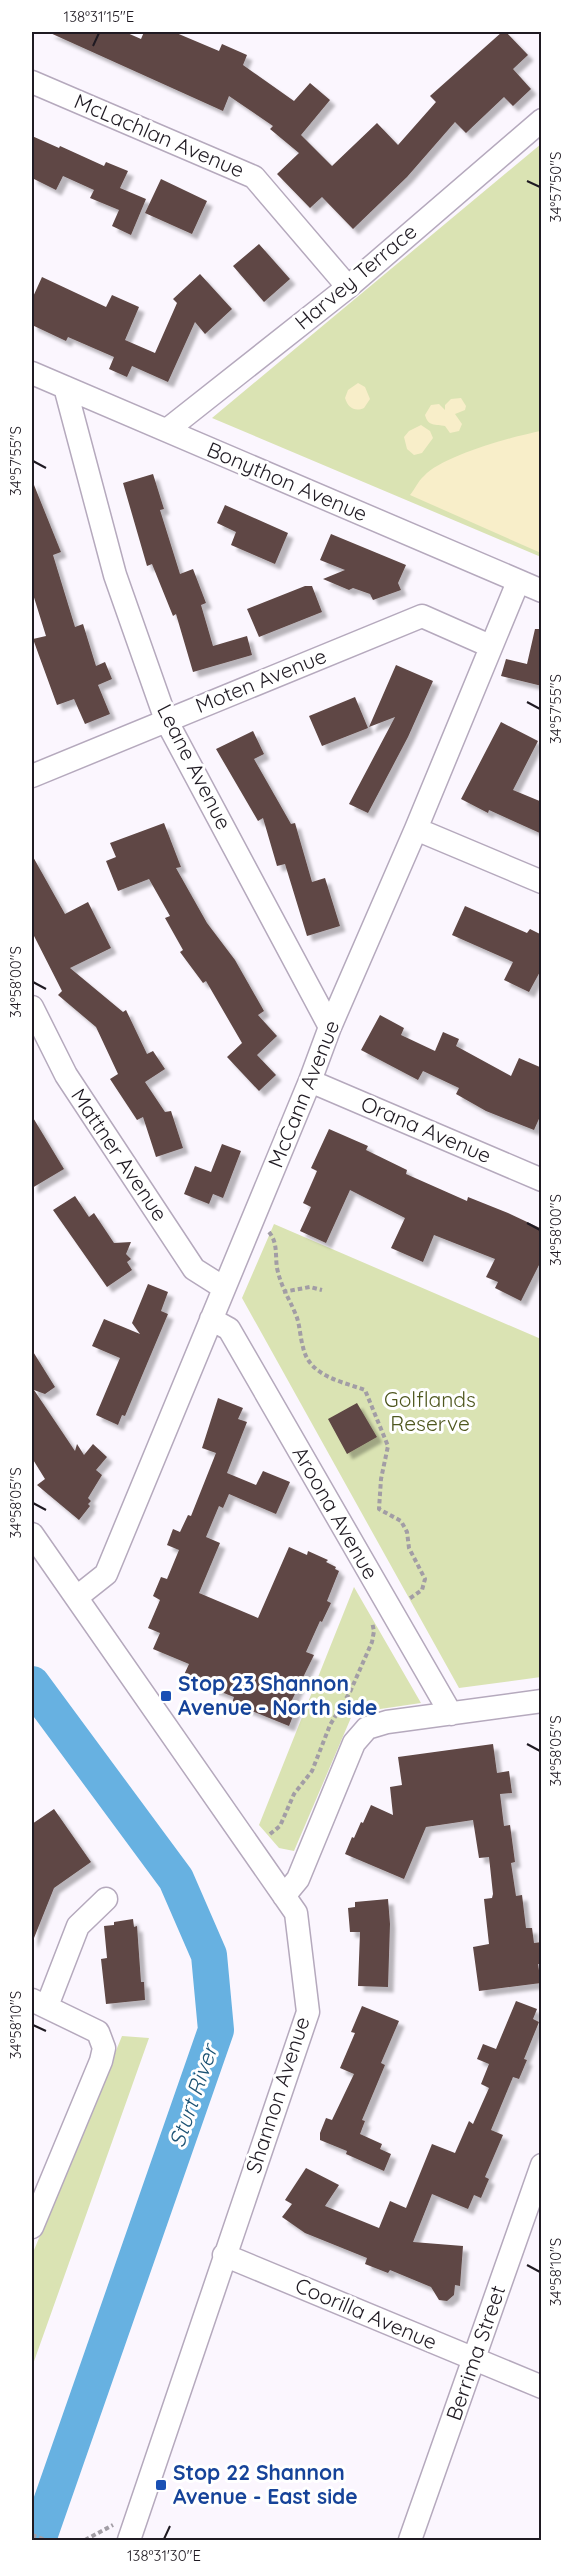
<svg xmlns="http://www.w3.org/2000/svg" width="573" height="2572" font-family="Quicksand,sans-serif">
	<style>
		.green { fill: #dae3b3 }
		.sand { fill: #f8eec9 }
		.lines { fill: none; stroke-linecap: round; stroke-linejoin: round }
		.river { stroke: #67b1e1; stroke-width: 36 }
		.building { fill: #5e4744; filter: url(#shadow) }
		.minor-casing { stroke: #b5a9bd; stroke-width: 25 }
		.path { stroke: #a29da5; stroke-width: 4; stroke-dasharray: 4.5 3; stroke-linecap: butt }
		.minor { stroke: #fff; stroke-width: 22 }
		.ticks { fill: none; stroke: #1f1a22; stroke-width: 2 }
		.transit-dot { fill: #1a4fb4; stroke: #fff; stroke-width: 2 }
		.labels { text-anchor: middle; stroke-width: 6; stroke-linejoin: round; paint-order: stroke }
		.street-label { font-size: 21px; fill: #1f1a22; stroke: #fff }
		.park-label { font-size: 21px; fill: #4f571f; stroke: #fff }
		.transit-label { font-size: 21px; font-weight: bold; fill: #164399; stroke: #fff; text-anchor: start }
		.water-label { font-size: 22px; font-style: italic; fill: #1c5374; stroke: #fff }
		.neatline { fill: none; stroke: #1f1a22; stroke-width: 2 }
		.ticks-label { font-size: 15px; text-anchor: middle; fill: #1f1a22 }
	</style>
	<defs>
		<filter id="shadow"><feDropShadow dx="5.5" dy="5.5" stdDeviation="1.5" flood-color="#0004"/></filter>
	</defs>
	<rect width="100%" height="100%" fill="#fbf6fe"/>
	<path class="green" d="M541,144V557L212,418Z
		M274,1224L541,1339V1677L459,1688L242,1298Z
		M354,1587L421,1703L353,1713L294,1851L279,1848L259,1825Z
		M122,2036L149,2038L32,2367V2255Z"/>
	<path class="sand" d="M358,383L365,387L370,399L364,408C355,412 348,408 345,398L348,390Z
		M461,398L466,406L465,410L455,414L462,424L459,431L450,433L445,426C436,424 428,427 425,415L431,405L439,404L445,410V405L451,399Z
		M421,425L430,431L433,438L422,453L414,455L407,449L404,437L409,431Z
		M541,431V553L410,495C415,489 418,481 424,476C442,456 514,436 541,431Z"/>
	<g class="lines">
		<path class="river" d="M32,1684L176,1879L209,1955L216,2030L38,2540"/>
	</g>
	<path class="building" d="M48,32H125L141,39L144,32H174L219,51L222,44L247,55L243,65L294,101L310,83L330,100L301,135L332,166L377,123L398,145L436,102L430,96L502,32H506L528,55L513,69L531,89L513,106L504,97L466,133L455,122L407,177L353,229L322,197L310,208L277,174L299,153L270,129L273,126L229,96L223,111Z
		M32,136L59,148L60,146L104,166L106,162L128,171L120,188L146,199L131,235L112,226L119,210L90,198L94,190L63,176L56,190L32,178Z
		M161,179L207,201L192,234L145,213Z
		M259,244L290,279L264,302L233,266Z
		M200,274L232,309L205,334L195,322L168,382L132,366L127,377L109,369L114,357L68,337L66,341L32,325V299L42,277L106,307L112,295L139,307L125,340L155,353L177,303L173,299Z
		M153,474L164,509L160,510L180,574L193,569L206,603L201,605L213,646L247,636L252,655L193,672L176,614L173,616L152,564L147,566L123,483Z
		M32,480L61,552L53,555L75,627L83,624L96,666L105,662L112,679L98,685L110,714L85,724L74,699L57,705L33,639L46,636L32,591Z
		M225,505L288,533L275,564L231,545L236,532L217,523Z
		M331,534L406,565L398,583L401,590L373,600L370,594L353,588L349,590L323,579L345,570L320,560Z
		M305,586H312L322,612L259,637L247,609Z
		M535,629H542V686L501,676L506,659L527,664Z
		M396,665L433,681L408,737L368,813L349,804L395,717L369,727Z
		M355,697L368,728L322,746L309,716Z
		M501,722L538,741L513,790L542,802V834L489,810L488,813L461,799Z
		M253,731L264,754L254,759L291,824L295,823L312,882L325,878L340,926L307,936L285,864L277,866L263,818L258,821L216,749Z
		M164,823L181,867L176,868L207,923L235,960L264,1011L258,1015L277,1036L257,1055L276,1075L259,1091L227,1057L242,1043L206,981L203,983L180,952L183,950L165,918L170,916L149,879L118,891L106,861L116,857L110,843Z
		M32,855L65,914L88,902L111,948L70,968L123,1012L126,1010L147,1054L153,1051L165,1069L145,1082L165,1112L171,1111L183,1148L156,1157L143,1117L137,1120L110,1079L118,1074L96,1027L58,995L62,991L32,932Z
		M465,906L527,933L530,929L542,935V968L529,992L504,980L513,962L452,935Z
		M380,1015L404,1028L401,1035L435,1051L443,1032L459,1039L456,1046L511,1076L519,1058L542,1068V1112L534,1130L486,1111L456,1094L459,1088L423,1071L418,1080L361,1050Z
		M32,1116L64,1169L32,1188Z
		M329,1129L368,1146L366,1150L407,1170L406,1174L467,1201L468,1197L508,1213L542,1229V1259L521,1301L495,1288L498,1282L486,1277L495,1259L434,1235L423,1262L391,1248L405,1218L350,1190L326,1243L300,1231L311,1207L303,1203L317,1171L311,1168Z
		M222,1144L241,1151L223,1198L213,1194L209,1204L184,1194L195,1166L211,1172Z
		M75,1196L89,1217L94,1213L114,1243L131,1242L126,1254L131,1259L127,1262L132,1270L107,1287L53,1210Z
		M148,1284L168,1292L161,1311L168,1314L125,1416L122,1415L118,1425L96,1415L120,1358L92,1346L104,1319L140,1334L132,1323Z
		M32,1350L55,1387L45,1394L34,1390L75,1451L77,1444L84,1455L93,1444L107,1457L96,1470L102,1475L88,1498L91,1501L88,1504L90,1506L79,1520L37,1485L45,1479L32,1458Z
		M218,1398L243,1408L238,1419L247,1422L227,1473L256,1485L263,1471L290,1482L276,1514L229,1494L223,1508L219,1506L206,1537L220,1543L199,1593L258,1618L289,1547L307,1555L308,1551L328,1560L326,1562L336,1567L335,1569L339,1571L327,1601L331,1603L322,1622L320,1621L306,1652L314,1655L290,1704L297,1706L289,1726L232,1703L234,1697L183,1677L189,1664L153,1649L160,1633L148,1628L160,1600L153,1596L161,1577L167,1579L179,1550L167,1545L173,1529L180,1532L188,1515L191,1516L216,1453L202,1448Z
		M357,1403L377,1437L347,1454L328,1419Z
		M493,1744L497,1773L509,1771L512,1793L500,1794L504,1826L510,1825L515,1862L511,1863L516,1896L522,1895L526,1928H532L534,1943L542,1942V1964H538L541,1983L479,1991L473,1947L489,1944L484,1899L492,1898L493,1894L489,1857L479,1858L473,1820L426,1827L404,1879L345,1854L352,1837L354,1838L361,1822L363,1823L371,1805L393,1815L390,1787L402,1785L398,1757Z
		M54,1809L91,1862L54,1888L32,1943V1824Z
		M388,1899L390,1924L388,1987L358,1986L360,1932H350L348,1908L355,1907V1902Z
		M133,1919L134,1927L137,1926L141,1982H144L145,2000L106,2004L101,1959L107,1958L104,1926L114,1925V1922Z
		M516,2001L537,2009L533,2019L539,2022L524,2059L527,2060L519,2079L513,2077L491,2130L503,2135L485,2177L489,2179L481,2198L474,2195L468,2209L432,2194L413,2242L463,2246L460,2286L455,2285L454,2295L447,2301L439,2300L431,2287L390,2270L388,2273L365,2264L367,2258L305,2233L282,2217L292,2204L285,2200L306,2168L339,2185L325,2206L379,2228L390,2201L406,2208L432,2144L455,2153L469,2121L473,2124L489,2088L481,2084L489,2064L477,2059L483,2044L496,2049Z
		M362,2006L399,2021L381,2063L385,2065L362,2120L365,2121L360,2134L382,2144L380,2149L391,2154L384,2171L346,2154L347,2151L320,2140V2133L326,2118L332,2120L354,2074L340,2068L355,2033L351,2032Z"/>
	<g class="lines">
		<g class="minor-casing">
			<path id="minor" d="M32,82L254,177L348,287
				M32,373L542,591
				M65,387L115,575L166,720L330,1027
				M167,430L348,287L542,120
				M32,776L422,616L490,646
				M416,829L542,882
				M32,1007L66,1075L194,1269L224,1288
				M310,1081L542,1180
				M211,1319L229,1329L451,1714
				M32,1534L296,1913L308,2012L129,2540
				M77,1597L106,1574L310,1081L330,1027L416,829L518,582
				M284,1896L298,1879L354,1743L367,1728L387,1722L542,1701
				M32,2000L98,2032L104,2048L101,2061L32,2227
				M47,2006L78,1926L106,1899
				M224,2255L542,2387
				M410,2540L542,2165"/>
		</g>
		<path class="path" d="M269,1232C278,1243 275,1254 277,1268C281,1287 289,1298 296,1315C300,1325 300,1337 303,1347C309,1376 340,1381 365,1390L388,1446L381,1479L379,1509L401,1521L407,1532L409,1548L425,1579L422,1590L409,1599
			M283,1292L310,1287L322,1290
			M270,1834L280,1826L294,1794L312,1771L330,1725L350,1692L372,1642L374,1631L372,1622
			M32,2535L46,2540
			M85,2540L113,2525"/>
		<use href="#minor" class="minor"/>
	</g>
	<path class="ticks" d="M93,46L99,33M527,181L540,187M33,461L46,468M527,702L540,709M33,982L46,989M527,1223L540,1230M33,1503L46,1510M527,1744L540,1751M33,2025L46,2031M527,2265L540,2272M164,2539L170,2526"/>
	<g class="transit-dot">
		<rect x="160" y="1690" width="12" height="12" rx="3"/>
		<rect x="155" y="2479" width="12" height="12" rx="3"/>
	</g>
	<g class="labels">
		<g class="street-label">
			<text transform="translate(159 136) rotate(23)" y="7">McLachlan Avenue</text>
			<text transform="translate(356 277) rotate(-40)" y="7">Harvey Terrace</text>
			<text transform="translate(287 482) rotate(23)" y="7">Bonython Avenue</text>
			<text transform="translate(261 681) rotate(-22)" y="7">Moten Avenue</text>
			<text transform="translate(194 767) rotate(63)" y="7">Leane Avenue</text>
			<text transform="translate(304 1094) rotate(-68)" y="7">McCann Avenue</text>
			<text transform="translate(426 1130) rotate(23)" y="7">Orana Avenue</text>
			<text transform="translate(119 1155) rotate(56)" y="7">Mattner Avenue</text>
			<text transform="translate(335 1513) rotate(60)" y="7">Aroona Avenue</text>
			<text transform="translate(278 2095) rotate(-72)" y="7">Shannon Avenue</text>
			<text transform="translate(366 2314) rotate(23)" y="7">Coorilla Avenue</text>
			<text transform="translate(476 2353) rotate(-71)" y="7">Berrima Street</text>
		</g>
		<g class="park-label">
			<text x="430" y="1407">Golflands<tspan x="430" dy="24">Reserve</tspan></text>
		</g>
		<g class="transit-label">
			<text x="178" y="1691">Stop 23 Shannon<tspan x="178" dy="24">Avenue - North side</tspan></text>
			<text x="173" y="2480">Stop 22 Shannon<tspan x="173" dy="24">Avenue - East side</tspan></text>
		</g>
		<g class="water-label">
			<text transform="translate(193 2096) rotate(-71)" y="8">Sturt River</text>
		</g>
	</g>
	<rect width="573" height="2572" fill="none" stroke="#ffffff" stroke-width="66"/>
	<rect x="33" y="33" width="507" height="2506" class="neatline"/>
	<g class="ticks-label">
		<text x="99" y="22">138°31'15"E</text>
		<text transform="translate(556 187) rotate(-90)" y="5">34°57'50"S</text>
		<text transform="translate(16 461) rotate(-90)" y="5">34°57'55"S</text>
		<text transform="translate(556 709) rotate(-90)" y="5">34°57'55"S</text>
		<text transform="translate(16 982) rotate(-90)" y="5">34°58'00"S</text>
		<text transform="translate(556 1230) rotate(-90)" y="5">34°58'00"S</text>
		<text transform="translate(16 1503) rotate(-90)" y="5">34°58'05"S</text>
		<text transform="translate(556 1751) rotate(-90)" y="5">34°58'05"S</text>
		<text transform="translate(16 2025) rotate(-90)" y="5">34°58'10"S</text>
		<text transform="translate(556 2272) rotate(-90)" y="5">34°58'10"S</text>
		<text x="164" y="2561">138°31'30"E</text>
	</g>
</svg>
